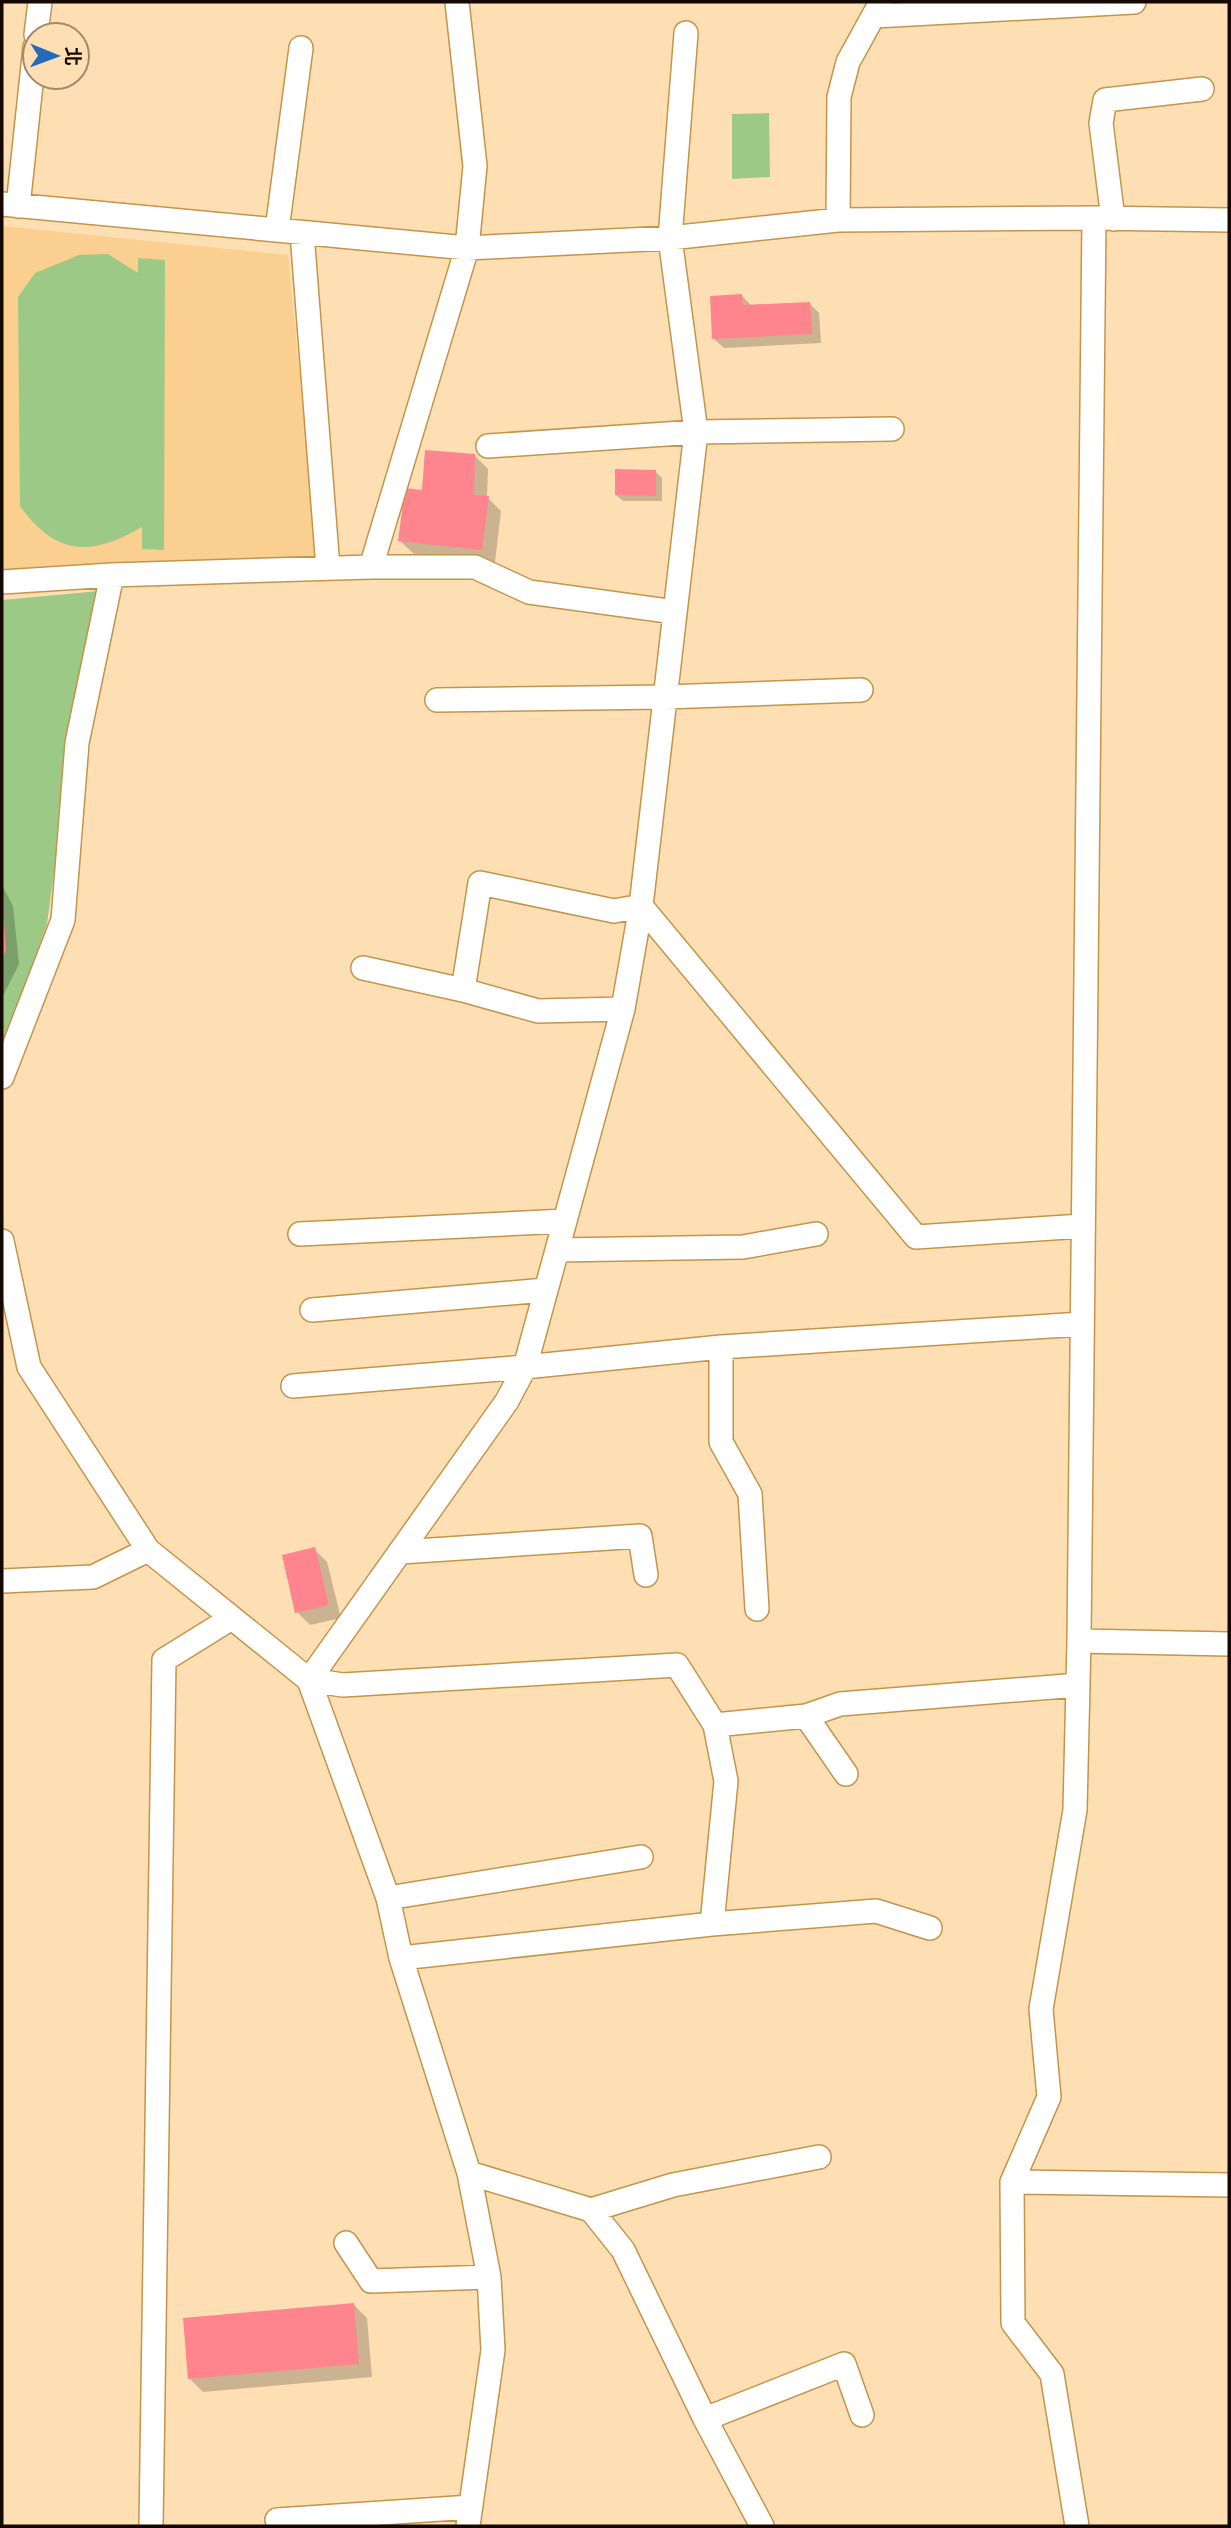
<svg xmlns="http://www.w3.org/2000/svg" width="1231" height="2528" font-family="Raleway,'Noto Sans TC',sans-serif">
	<style>
		.built { fill: #fbcf90 }
		.green { fill: #9cc986 }
		.shadow { fill: #0003 }
		.building { fill: #fe848e }
		.lines { fill: none; stroke-linecap: round; stroke-linejoin: round }
		.minor-casing { stroke: #c4944a; stroke-width: 26 }
		.minor { stroke: #fff; stroke-width: 23 }
	</style>
	<rect width="100%" height="100%" fill="#fedfb4"/>
	<path class="built" d="M2,226L288,255L318,566L2,580Z"/>
	<path class="green" d="M769,113L770,177L732,179V114Z
		M108,254L138,273V258L165,260L164,550L142,549V527C91,557 56,556 20,506L18,297L35,273L79,255Z
		M99,591L72,738L47,924L2,1053V600Z"/>
	<path class="shadow" d="M741,295L751,305L809,303L819,313L821,343L724,348L714,339Z
		M475,456L488,469L487,497L501,511L495,562L414,554L400,541L423,492Z
		M656,472L662,478V501H623L616,495Z
		M2,885L13,906L19,964L2,998Z
		M314,1549L327,1562L341,1618L310,1625L297,1612Z
		M354,2305L367,2318L372,2377L203,2392L190,2379Z"/>
	<path class="building" d="M742,294L743,305L810,302L812,334L712,339L710,296Z
		M425,450L475,454L474,495L489,496L482,550L398,541L405,488L422,490Z
		M615,469L656,470V496L615,495Z
		M2,921H4L6,950L2,960Z
		M315,1547L329,1605L295,1613L282,1555Z
		M354,2303L359,2364L188,2379L183,2318Z"/>
	<g class="lines">
		<g class="minor-casing">
			<path id="minor" d="M875,16L1134,2
				M36,35L40,2
				M2,204L467,248L670,238L838,220L1094,218L1229,220
				M18,206L35,47
				M1094,218L1079,1641L1229,1644
				M1113,219L1101,123L1105,100L1202,89
				M838,220L839,97L848,62L881,2
				M277,230L301,48
				M302,233L328,568
				M488,446L696,432L892,429
				M371,567L467,248L475,166L457,2
				M2,582L112,575L371,567H475L529,592L675,612
				M437,700L665,697L861,690
				M363,968L463,990L538,1011L623,1009
				M463,990L480,883L614,911L641,906L916,1237L1082,1226
				M2,1077L63,920L77,743L112,575
				M300,1234L564,1221
				M2,1241L29,1367L148,1550L309,1680L343,1685L677,1665L715,1725
				M557,1250L743,1247L816,1234
				M312,1310L545,1290
				M721,1347V1442L750,1494L757,1609
				M293,1386L525,1367L721,1347L1081,1324
				M401,1552L640,1536L646,1575
				M2,1581L93,1577L148,1550
				M309,1680L507,1401L525,1367L623,1009L641,906L696,432L670,238L686,33
				M309,1680L388,1898L401,1958L469,2173L489,2277L493,2350L468,2526
				M806,1716L846,1774
				M388,1898L641,1857
				M712,1924L876,1911L930,1928
				M401,1958L712,1924L726,1781L715,1725L806,1716L840,1704L1078,1685
				M469,2173L591,2210L623,2250L705,2419L762,2526
				M1012,2182L1229,2185
				M591,2210L673,2185L819,2157
				M346,2243L371,2281L489,2277
				M705,2419L844,2364L862,2415
				M277,2520L471,2507
				M151,2526L164,1660L230,1619
				M1077,2526L1052,2374L1013,2323L1012,2182L1049,2097L1041,2009L1075,1810L1079,1641"/>
		</g>
		<use href="#minor" class="minor"/>
	</g>
	<rect width="1231" height="2528" fill="none" stroke="#150800" stroke-width="7"/>
	<g transform="translate(56 56) rotate(91)"><circle r="33" fill="#fedfb4" stroke="#a1896c" stroke-width="2"/>
	<path d="M0-5L12 26L0 18L-12 26Z" fill="#2668b9"/>
	<text y="-10" font-size="19" font-weight="bold" text-anchor="middle" fill="#150800">北</text>
	</g>
</svg>
